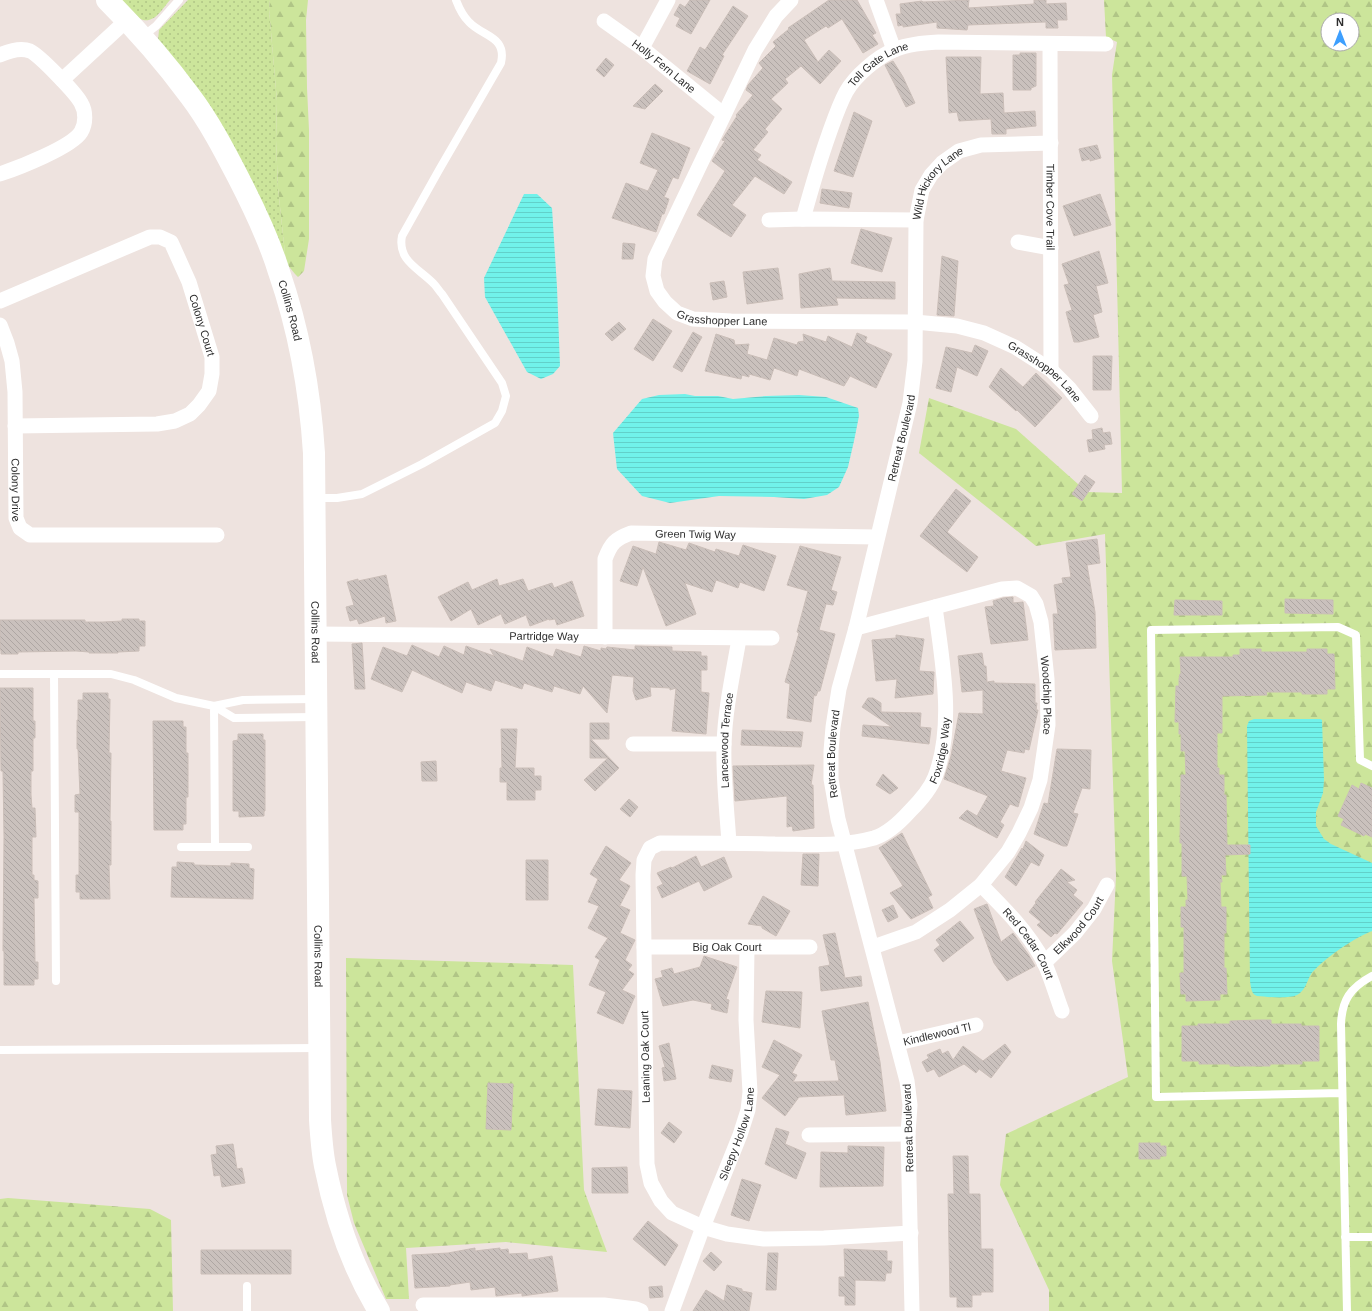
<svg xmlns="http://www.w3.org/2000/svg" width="1372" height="1311" font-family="Arial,sans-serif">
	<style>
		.grass { fill: url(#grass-dots) }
		.forest { fill: url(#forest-firs); fill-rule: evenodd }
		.water { fill: url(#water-rules) }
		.building { fill: url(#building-back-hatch); stroke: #cabeb8 }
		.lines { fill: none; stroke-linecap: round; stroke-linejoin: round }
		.lane { stroke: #fff; stroke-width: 8 }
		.street { stroke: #fff; stroke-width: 15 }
		.secondary { stroke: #fff; stroke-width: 22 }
		.labels { text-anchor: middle; stroke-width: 3; stroke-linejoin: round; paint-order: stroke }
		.street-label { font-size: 11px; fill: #2d2d2d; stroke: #fff }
	</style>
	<defs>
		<pattern id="grass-dots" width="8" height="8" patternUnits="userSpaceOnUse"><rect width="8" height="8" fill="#cce59b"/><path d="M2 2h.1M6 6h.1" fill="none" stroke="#b0c586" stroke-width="1.8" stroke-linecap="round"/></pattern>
		<pattern id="forest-firs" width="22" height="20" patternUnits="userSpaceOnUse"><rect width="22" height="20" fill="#cce59b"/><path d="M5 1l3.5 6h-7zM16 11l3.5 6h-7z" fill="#b0c586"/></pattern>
		<pattern id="water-rules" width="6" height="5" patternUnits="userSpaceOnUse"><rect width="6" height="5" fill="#71f2ea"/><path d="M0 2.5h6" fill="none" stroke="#62d0c9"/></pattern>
		<pattern id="building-back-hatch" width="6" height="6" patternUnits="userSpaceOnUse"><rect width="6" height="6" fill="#cac1bd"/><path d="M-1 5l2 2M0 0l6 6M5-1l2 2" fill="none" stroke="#aea6a3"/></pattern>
	</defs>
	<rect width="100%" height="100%" fill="#eee3df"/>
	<path class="grass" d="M121,0H170C162,9 154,25 140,19Z
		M188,0H270L269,9L277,101L276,140L278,188L286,263L158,40L159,30Z"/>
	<path class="forest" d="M270,0H308L306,20L307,88L309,130V239L304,271L298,277L295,274L286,263L278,188L276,140L277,101L269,9Z
		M1104,0H1372V1311H1049V1290L1000,1185L1006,1134L1128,1077L1112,961L1116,876L1105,534L1036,546L919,453L929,398L1016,429L1087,492L1122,493L1112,75L1117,42L1106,37ZM1328,20H1352V44H1328Z
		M346,958L573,965L584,1190L607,1252L506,1242L406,1248L409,1299H386L354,1223L347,1195Z
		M8,1198L150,1209L171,1220L173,1311H0V1199Z"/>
	<path class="water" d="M524,194H537L552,208L557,287L560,366L553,374L541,379L527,372L485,297L484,278Z
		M685,394L695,396H718L733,399L766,396L799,395L826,397L858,408L859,416L854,441L848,467L839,487L827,495L804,499L774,497L719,496L670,503L642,496L617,469L613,433L642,399L659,395Z
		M1254,719H1320L1322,720L1324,780L1323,793L1316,812V826L1324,839L1331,844L1372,863V931C1354,938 1323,959 1311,974C1307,981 1305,991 1297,995C1289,999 1267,997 1257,996C1251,994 1251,987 1250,981L1247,726L1249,721Z"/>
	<path class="building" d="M690,0H710L691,34L676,26L680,18L674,15L680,4L685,7Z
		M829,0H857L876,33L872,35L878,44L863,53L842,19L828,28L826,26L804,40L818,62L829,50L841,61L820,84L801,66L785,79L788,83L771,99L782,109L765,129L768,132L753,150L761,155L757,160L792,182L784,194L755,176L732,205L746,215L731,237L697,215L725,171L712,161L725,141L722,140L737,116L736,115L753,95L746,90L748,85L763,68L759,63L776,46L773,42L789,29L788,28Z
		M969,0L968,8L1034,4V0H1046V4L1066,3L1067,20H1057L1058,28H1046V22L968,25L967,30L937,28V22L903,27V25L898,26L896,14H901L900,4L922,1L923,2Z
		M733,6L748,16L722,55L724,56L710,84L687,71L700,47L705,50Z
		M1020,53H1036V86L1031,88V90H1013V55H1020Z
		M946,57H981L980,94L1003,93L1004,113L1035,111L1036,126L1006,129V134H992L991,119L959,121L957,112L949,113Z
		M606,58L614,65L604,77L596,70Z
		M893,61L903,77L915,103L906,107L885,65Z
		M655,84L663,91L645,109L633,106Z
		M854,112L872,121L853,177L834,171Z
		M652,133L690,148L678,179L673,177L664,197L669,199L664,214H662L656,232L612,218L626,183L648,191L658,170L640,163Z
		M1097,145L1101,158L1090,161V159L1082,161L1079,149Z
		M822,189L852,193L849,208L820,203Z
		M1100,194L1111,225L1074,236L1063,206Z
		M861,229L892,238L882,272L851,263Z
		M623,243L635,244L633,259H622Z
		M1099,251L1108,283L1096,286L1102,312L1093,315L1099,337L1079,342H1074L1066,312L1072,310L1064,285L1069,284L1062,264Z
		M942,256L958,261L954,316L937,315Z
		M778,268L783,299L747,304L743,272Z
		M830,268L832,281L895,282V299L836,298L838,305L801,308L799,274Z
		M724,281L727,297L713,300L710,283Z
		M653,319L672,331L653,361L634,349Z
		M619,322L626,329L612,341L605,334Z
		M693,332L702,337L682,372L673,367Z
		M857,333L867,337L865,342L892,354L876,388L850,376L844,386L799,369L797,376L774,368L770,380L749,374V377L742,375L741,379L705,371L716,334L734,340L735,345L749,344L747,354L767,360L774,338L797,345L798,342L804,341L803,334L826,342L828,336L852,347Z
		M975,345L988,351L977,376L957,367L951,392L936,388L946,347L972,353Z
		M1093,356H1112L1111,390H1093Z
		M1001,368L1023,387L1036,373L1062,398L1035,427L1017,410L1016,411L989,387Z
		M1102,428L1103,433L1110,432L1112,444L1104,445L1105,449L1089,452L1087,440L1093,439L1092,430Z
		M1085,475L1095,482L1082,501L1072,494Z
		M956,489L971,501L947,532L978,557L967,572L920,536Z
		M1097,539L1100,563L1087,565L1095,612L1096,648L1055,650L1053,614H1058L1054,585L1063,583L1062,578L1071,577L1066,543Z
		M659,542L686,550L689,543L715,552L716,549L739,556L743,545L776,556L764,591L740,582L738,588L716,580L712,592L685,583L696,614L666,626L643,567L637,586L620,581L633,546L656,554Z
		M800,546L841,557L831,590L837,592L833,605L826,604L819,630L835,634L820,691H818L816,696L814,695L811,722L787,718L790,684L785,682L799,633L797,632L808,591L787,585Z
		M386,575L396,621L386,623L385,616L359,624L357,619L350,621L346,607L354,605L347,582L358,579V581Z
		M497,579L499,586L523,579L528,591L552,583L554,588L572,581L584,616L557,625L555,619L549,620V619L530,626L526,615L505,624L501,614L478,625L471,609L451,621L438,597L468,582L472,590Z
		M1013,597V603L1023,602L1028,640L991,644L985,607L994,606L993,601L1003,598Z
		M1285,599L1333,600V614L1285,613Z
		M1175,600L1222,601V615H1174Z
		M122,619H139V621H145V646H139V651L118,652V653H89V652L76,651L18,652V654H1V650H0V620H85V622H103L122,621Z
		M896,635L924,639L919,671L934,672L933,694L895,698L897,679L876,681L872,640L896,638Z
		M362,643L365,689H355L352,644Z
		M412,645L439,657L444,646L464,655L466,646L494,656L490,649L523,661L527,647L553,657L556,649L581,657L584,646L601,651V648L606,649L607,647L635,650V646L672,647V651L701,652V656H707V670H701V692L709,693L706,734L672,731L676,688L670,690V688L650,687L651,696L636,700L633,691L634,677L612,675L607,713L583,686L580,694L554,686L552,692L524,683L522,689L495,680L491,691L466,682L462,693L412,670L402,692L371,679L383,647L407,656Z
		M1240,649H1261V652H1307V649H1327V654H1334L1335,689H1327V694H1302V692H1266L1267,695L1222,696V733H1217V768H1219V775H1224V795H1226L1227,845H1250V854L1225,855L1226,875H1221L1222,882H1220L1221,907H1226V933H1224V968H1226L1227,994H1220V1000L1186,1001V994H1181L1180,973H1184V927H1181V907H1186V900H1188L1187,876H1182V843H1180L1181,775H1186L1185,751H1181V734H1179V722H1175L1176,686H1179V679L1180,674H1181L1180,657H1233V655H1240Z
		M982,653L984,666H986L987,682L994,681V683L1035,684V703H1037L1036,710H1038L1029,750L1025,749L1024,753L1007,750L1001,771L1026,778L1018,807L1010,804L1000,822L1004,825L997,838L959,818L967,810L977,816L988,796L944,779L951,756L959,713L983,714V690L962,692L958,656Z
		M0,688H33V721H35V738H33V771H31V795L32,808H35L36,837H32V875H34V880L38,881V898H34L35,962H38V979H34V985H4V951H3L4,837L3,771H1Z
		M83,693H108V699H110L109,753H111L110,821H111V865H109L110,899H80V892H76V875H79V812H75V795L80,794L78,749H77V720H78V700H83Z
		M868,698H873L881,703V712L921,713L920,727L931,728L929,744L862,736L863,725L892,727L862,707Z
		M153,721H183V727H186V753H188V797H186V824H183V830H154Z
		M590,723H609V739H591L619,768L595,791L584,780L608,758H590Z
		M501,729H517L515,768H534V776H541V790H535V800H507V782H500V768H502Z
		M742,730L803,732L801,747L741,745Z
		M238,734H263V740H265V811H264V816L239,817V811H233V741L238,740Z
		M1057,749L1091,750L1090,789L1082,788L1073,813L1078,814L1067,846H1063L1034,834L1044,803L1048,804Z
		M436,761L437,781H422L421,762Z
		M814,765L811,785H813L814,828L793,831L792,826L787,827V796L735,801L733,766Z
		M883,774L898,788L890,794L876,785Z
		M1361,783L1372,788V837L1365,834L1364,836L1341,825L1344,819L1338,816L1352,785L1359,789Z
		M629,799L638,807L630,817L620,809Z
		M902,833L932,895L928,897L933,908L911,919L890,893L903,886L879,848Z
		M1026,841L1044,855L1039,866L1031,862L1016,886L1005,877L1022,848L1023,849Z
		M606,846L631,863L619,880L630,886L619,907L621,906L630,910L620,933L635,940L625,960L632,965L628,970L634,974L622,990L635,996L623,1024L597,1013L606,992L589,985L600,960L595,957L608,938L588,928L599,906L588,902L598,879L590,874Z
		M803,854H819L818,886L801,885Z
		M696,856L701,867L724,857L732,877L704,891L699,881L662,898L657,887L663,884L657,873L671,867L672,868Z
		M526,860H548V900H526Z
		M177,862L194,863V865L231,866V863L249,864V868L254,869L253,899L171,897L172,867H177Z
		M1061,869L1075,880L1067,882L1077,890L1073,895L1083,903L1057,934L1055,933L1051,937L1037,925L1041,922L1029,912L1036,903L1035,902Z
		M763,896L790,911L776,936L762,928V926L748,924Z
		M987,904L1001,942L1013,933L1028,954L1035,966L1007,981L994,963L974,909Z
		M893,905L898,917L888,922L882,910Z
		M960,921L974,938L943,962L934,950L940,945L936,940Z
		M835,933L845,978L861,976L862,986L821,991L819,967L830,965L823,935Z
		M704,956L737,967L726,999L729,1000L727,1013L711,1009L712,1004L693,1000L663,1006L655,979L663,977L661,971L672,968L674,974L700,967Z
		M766,991L802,992L800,1028L762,1022Z
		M868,1002L880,1062L886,1111L846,1115L844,1095L799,1097L785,1116L762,1098L780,1075L762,1067L774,1040L802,1055L792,1073L797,1075L793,1082L839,1081L835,1060H831L822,1011Z
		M1258,1020H1271V1024H1301V1026H1319V1061H1302V1064H1270V1066H1230V1064H1199V1061H1182V1026H1198V1024H1230V1021Z
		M669,1043L676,1079L664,1081L662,1068L665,1067L659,1046Z
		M1005,1044L1011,1052L991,1078L979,1069L976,1073L964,1064L939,1077L934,1069L927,1072L922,1062L929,1058L927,1055L940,1049L942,1054L948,1051L953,1060L963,1046L983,1061Z
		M712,1065L733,1070L731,1082L709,1078Z
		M488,1083L513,1084L511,1130L486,1129Z
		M598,1089L632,1091L630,1128L595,1125Z
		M669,1122L682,1132L674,1143L661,1133Z
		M776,1128L789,1132L785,1144L806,1153L796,1179L765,1164Z
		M1139,1143H1160V1146H1166V1156H1160V1159H1139Z
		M233,1144L237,1169L242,1168L245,1183L222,1187L220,1175L214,1176L211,1155L217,1154L216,1146Z
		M848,1146L884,1147L883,1186L820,1187L821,1152L848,1153Z
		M953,1156H968L969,1194H980L981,1249H993V1292H981V1295H972V1307H957V1297H950L948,1194H954Z
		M627,1167L628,1193H592V1168Z
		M742,1179L761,1185L749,1221L731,1215Z
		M648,1221L678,1245L665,1266L633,1239Z
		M475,1248V1251L500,1248V1250L508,1249L509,1254L527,1253L528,1260L552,1256L558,1291L522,1296V1293L496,1296L495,1287L471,1290L470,1282L450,1285V1286L415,1288L412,1255L448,1253Z
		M844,1249L887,1251V1261H892L891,1273H886L885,1281L855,1280V1305H845V1296H839V1277H845Z
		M201,1250H291V1274H201Z
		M711,1252L722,1262L714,1271L703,1261Z
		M768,1253H778L776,1290H766Z
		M727,1285L742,1289V1291L752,1293L749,1311H693L706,1290L724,1301Z
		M662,1286L663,1297L650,1298L649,1287Z"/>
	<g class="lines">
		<path class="lane" d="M143,36L156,26L179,0
			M316,498H337L362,494L422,464L495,423L502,411L506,396L502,383L442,294C439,291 437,287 434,284C420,269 397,261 402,236L439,170L501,63C507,36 483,37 469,22C463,16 459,8 456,0
			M0,674H111L134,680L176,698L214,706L234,718L315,717
			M54,674L56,981
			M214,706L215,847
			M214,706L243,700L315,699
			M181,847H248
			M0,1050L318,1048
			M1342,1093L1156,1097L1151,630L1338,627L1356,635L1360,760L1372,766
			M1345,1237H1372
			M247,1286V1311
			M1347,1311L1341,1024C1342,1000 1350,988 1372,976"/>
		<g class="street">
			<path id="s1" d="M791,0L776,16L755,50L655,259L653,276L657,291L665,302L677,313L693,319L731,321L915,322L957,326L984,333L1015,347L1051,370L1069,388L1091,416"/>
			<path d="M876,0L894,50"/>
			<path id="s2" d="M604,21L642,48L723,114"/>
			<path id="s3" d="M1050,44L1051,370"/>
			<path d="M642,48L668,0"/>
			<path d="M0,55C9,51 20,47 30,51C39,55 76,93 81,103C86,111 86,124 81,132C72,147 18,168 0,174"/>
			<path d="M62,80L127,20"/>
			<path id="s4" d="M803,219C811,190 819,162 829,134C834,120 839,105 846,92C855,76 877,57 894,50C908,44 924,43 939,42L1106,44"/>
			<path d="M769,220L803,219L916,220"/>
			<path d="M1018,242L1051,248"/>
			<path id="s5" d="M0,301L150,237H160L171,242L189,282L212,357V374L209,391L199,405L190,414L175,421L157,424L15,426"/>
			<path id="s6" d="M0,325L7,343L12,361L15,392L16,518L20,528L30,535H217"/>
			<path id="s7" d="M856,628L1002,589L1017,588L1031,596L1036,604L1041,622L1047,679L1048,725L1040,780L1031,808L1019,833L1008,852L981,885L950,910L916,932L873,947"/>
			<path id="s8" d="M316,634L772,638"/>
			<path id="s9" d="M605,637V559C611,543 615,539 631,533L877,537"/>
			<path d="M633,744H724"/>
			<path id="s10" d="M729,843C727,811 723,778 724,745C725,709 733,674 739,639"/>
			<path id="s11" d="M981,885C1005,909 1028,932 1044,962C1051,977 1056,995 1062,1011"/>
			<path id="s12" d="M644,947H810"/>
			<path id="s13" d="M1044,963L1075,933L1094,909L1107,885"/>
			<path id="s14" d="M898,1043L976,1025"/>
			<path d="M809,1135L908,1134"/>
			<path id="s15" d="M911,1233L824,1238L764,1239L727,1234L703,1227L672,1213L661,1201L651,1183L647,1164L643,875L644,860L650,848L660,843C698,843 736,843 775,844C808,844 842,847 874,838C887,834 901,821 910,811C919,802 930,790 935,777C955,725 942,660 935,607"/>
			<path d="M423,1305H604L636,1309L641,1311"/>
			<path id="s16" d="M672,1311L703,1227L740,1135L748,1110L750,1092L746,1020L747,948"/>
			<path id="s17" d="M912,1311L908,1134L910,1105L907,1081L838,819L831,779V751L833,727L839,689L856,628L910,403L915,361L916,220L922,190L931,175L942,163L959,151L981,145L1051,143"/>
		</g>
		<path class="secondary" id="s18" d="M107,0C137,30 165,62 190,96C209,121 224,150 238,177C254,208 269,239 279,272C299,330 310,391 314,453L320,1120C321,1135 322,1151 325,1166C335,1216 352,1267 379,1311"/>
	</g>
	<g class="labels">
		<g class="street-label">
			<text dy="4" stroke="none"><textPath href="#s2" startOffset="75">Holly Fern Lane</textPath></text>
			<text dy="4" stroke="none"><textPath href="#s4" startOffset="178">Toll Gate Lane</textPath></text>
			<text dy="4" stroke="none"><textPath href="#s17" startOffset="1155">Wild Hickory Lane</textPath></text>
			<text dy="4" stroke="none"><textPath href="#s3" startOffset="163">Timber Cove Trail</textPath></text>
			<text dy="4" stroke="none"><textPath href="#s18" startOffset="365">Collins Road</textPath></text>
			<text dy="4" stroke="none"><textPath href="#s1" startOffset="402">Grasshopper Lane</textPath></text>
			<text dy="4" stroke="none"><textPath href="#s5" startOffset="274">Colony Court</textPath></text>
			<text dy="4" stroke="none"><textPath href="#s1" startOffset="738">Grasshopper Lane</textPath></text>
			<text dy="4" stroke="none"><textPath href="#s17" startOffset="891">Retreat Boulevard</textPath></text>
			<text dy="4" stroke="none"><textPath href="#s6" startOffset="167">Colony Drive</textPath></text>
			<text dy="4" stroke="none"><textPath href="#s9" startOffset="181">Green Twig Way</textPath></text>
			<text dy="4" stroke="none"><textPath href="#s18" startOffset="689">Collins Road</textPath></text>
			<text dy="4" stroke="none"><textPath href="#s8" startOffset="228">Partridge Way</textPath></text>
			<text dy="4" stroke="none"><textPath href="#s7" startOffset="284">Woodchip Place</textPath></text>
			<text dy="4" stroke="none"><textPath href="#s10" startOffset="103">Lancewood Terrace</textPath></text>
			<text dy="4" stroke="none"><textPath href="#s15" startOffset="958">Foxridge Way</textPath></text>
			<text dy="4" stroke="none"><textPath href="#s17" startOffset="567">Retreat Boulevard</textPath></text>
			<text dy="4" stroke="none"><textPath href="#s13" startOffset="51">Elkwood Court</textPath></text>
			<text dy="4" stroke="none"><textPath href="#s11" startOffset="76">Red Cedar Court</textPath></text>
			<text dy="4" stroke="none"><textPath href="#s12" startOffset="83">Big Oak Court</textPath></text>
			<text dy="4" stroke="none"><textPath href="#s18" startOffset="1013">Collins Road</textPath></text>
			<text dy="4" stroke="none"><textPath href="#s14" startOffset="40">Kindlewood Tl</textPath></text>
			<text transform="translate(645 1057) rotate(-91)" y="4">Leaning Oak Court</text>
			<text transform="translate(908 1128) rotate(-92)" y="4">Retreat Boulevard</text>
			<text dy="4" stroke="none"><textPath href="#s16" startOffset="189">Sleepy Hollow Lane</textPath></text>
		</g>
	</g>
	<g transform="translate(1340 32)"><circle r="19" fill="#ffffff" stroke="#ababab"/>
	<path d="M0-3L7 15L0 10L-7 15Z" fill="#3d9ffe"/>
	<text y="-6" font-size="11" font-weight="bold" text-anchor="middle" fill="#2d2d2d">N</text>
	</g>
</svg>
